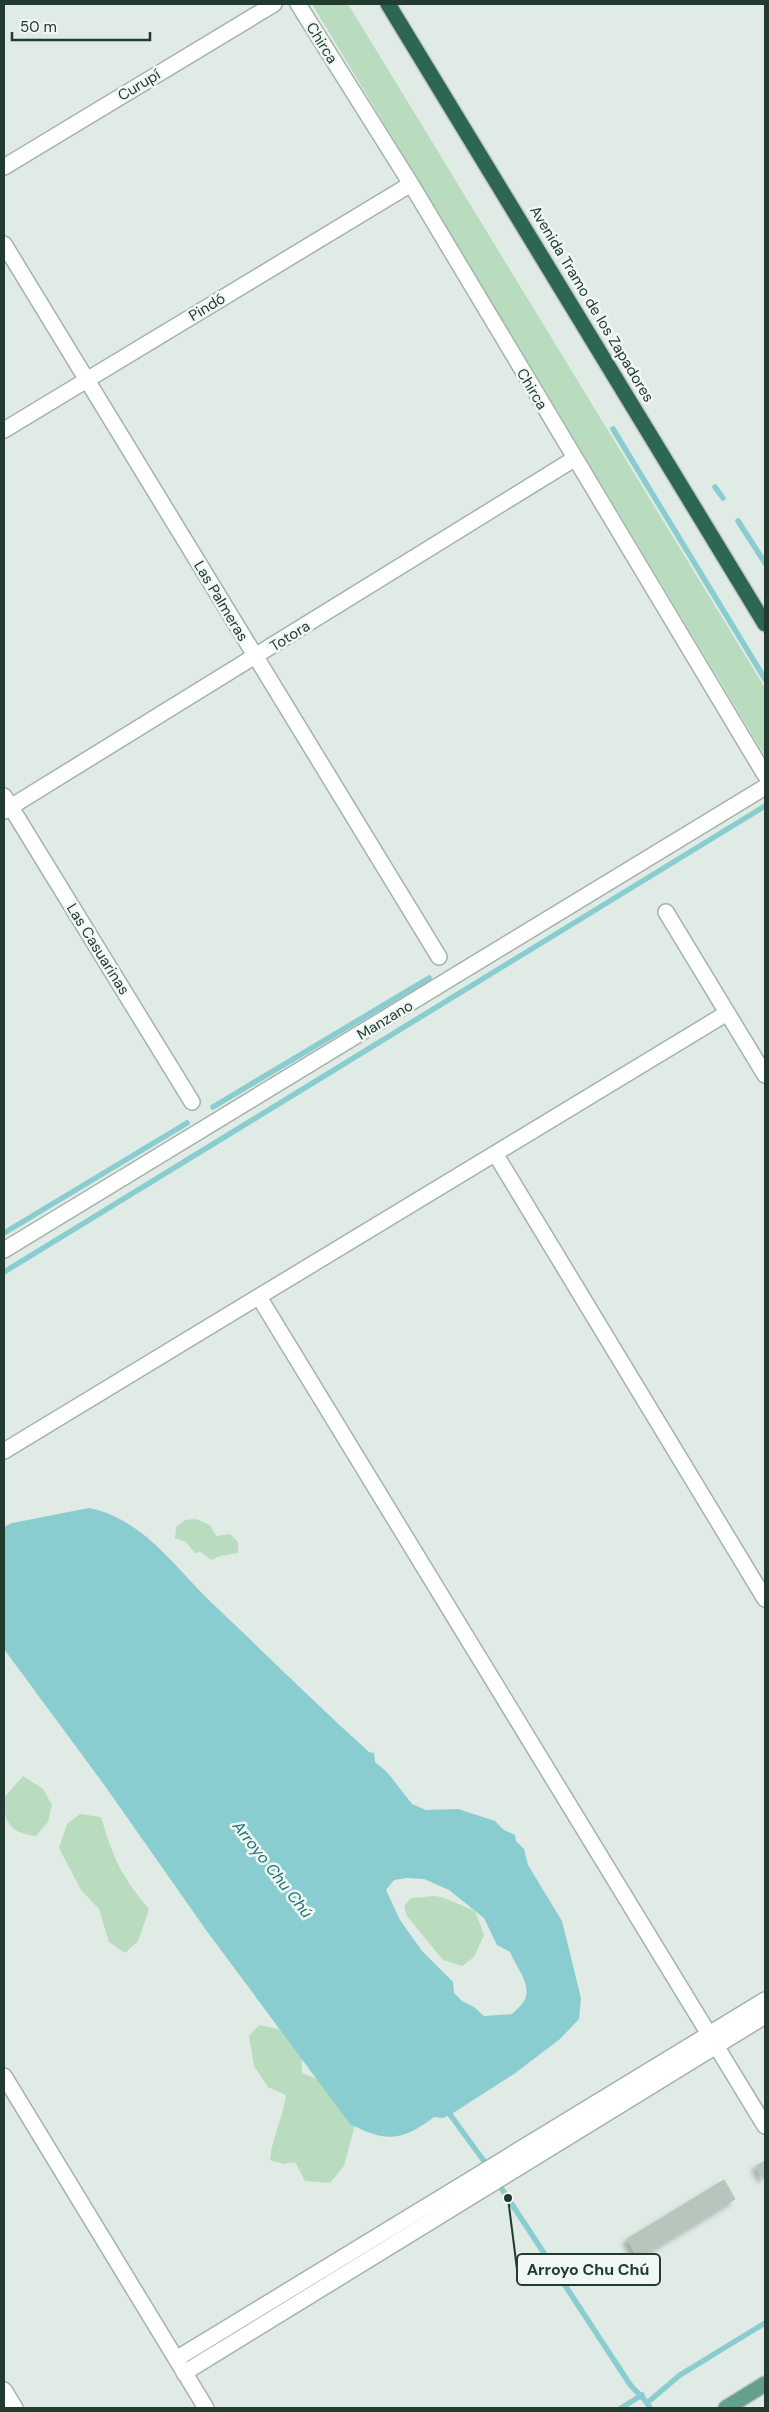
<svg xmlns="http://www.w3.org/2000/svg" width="769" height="2412" font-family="'DM Sans',sans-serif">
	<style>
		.green { fill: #b9dcbe }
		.water { fill: #89cdd0; fill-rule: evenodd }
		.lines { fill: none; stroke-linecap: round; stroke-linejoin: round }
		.stream { stroke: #89cdd0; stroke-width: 5.5 }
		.building { fill: #b6c6bd; stroke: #b3c4bb; filter: url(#shadow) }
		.minor-casing { stroke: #a3b3ab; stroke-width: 18 }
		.major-casing { stroke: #c1c8c5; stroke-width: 18 }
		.highway-casing { stroke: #c1c8c5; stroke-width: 18 }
		.minor { stroke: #fff; stroke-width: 15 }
		.major { stroke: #65a08a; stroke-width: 15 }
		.highway { stroke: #2d6754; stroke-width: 15 }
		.labels { text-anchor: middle; stroke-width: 5; stroke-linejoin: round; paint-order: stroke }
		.street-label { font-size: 15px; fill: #213b31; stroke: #f1f8f3 }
		.water-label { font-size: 16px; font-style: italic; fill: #1c7176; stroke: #f1f8f3 }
		.leader { fill: none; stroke: #213b31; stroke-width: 2 }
		.callout-dot { fill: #213b31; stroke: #f1f8f3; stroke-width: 2 }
		.callout { fill: #f1f8f3; stroke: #213b31; stroke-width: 2 }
		.callout-label { font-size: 16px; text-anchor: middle; font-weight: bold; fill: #213b31 }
	</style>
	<defs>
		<filter id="shadow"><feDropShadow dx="-4.5" dy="4.5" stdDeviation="2.5" flood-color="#0004"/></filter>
	</defs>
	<rect width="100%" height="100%" fill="#e0ebe5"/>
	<path class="green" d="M312,4H348L765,688V756Z
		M196,1519L210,1525L216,1536L230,1534L238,1542V1553L220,1556L211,1560L201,1552L195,1553L186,1542L175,1538L176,1527L185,1520Z
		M23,1776L43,1789L52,1805L48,1822L36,1836C10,1833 4,1823 4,1798Z
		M80,1814L101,1817C114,1860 120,1874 149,1909L138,1941L125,1953L109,1942L99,1909L81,1890L59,1848L67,1824Z
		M435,1896C449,1898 461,1906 475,1911L484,1935L474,1957L462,1966L443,1960L407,1916L404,1906L411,1898Z
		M259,2025L287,2031L301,2044L302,2073L326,2083L357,2117L344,2166L330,2183L305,2181L295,2162L284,2164L270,2160C272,2137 283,2118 286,2095L268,2087L254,2066L249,2036Z"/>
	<path class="water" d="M89,1508C144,1519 176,1569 214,1605C266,1654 316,1704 369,1752L374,1753L375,1762L387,1772L412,1804L426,1810L458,1809L495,1821L504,1830L515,1835L516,1841L524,1849L528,1865L562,1921L581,1998L579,2019L560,2039L514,2074L450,2115L443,2118L434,2117C401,2142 386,2142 350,2124L206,1930L105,1786L4,1649V1527L12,1523ZM407,1878L424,1879L449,1890L484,1918L497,1945L510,1952C515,1965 532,1985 525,1999C523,2004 516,2010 512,2014L484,2016L474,2007L462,2001L454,1993L453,1982L422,1951L400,1920L386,1890L394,1880Z"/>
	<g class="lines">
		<path class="stream" d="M613,429L765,679
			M715,487L723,498
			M738,521L765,563
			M213,1107L429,978
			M4,1233L187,1123
			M4,1272L765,806
			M446,2109L489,2168
			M498,2183L629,2383C636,2393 645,2397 650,2408
			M647,2403L680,2375L765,2323
			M621,2408L642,2395"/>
	</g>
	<path class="building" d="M765,2161V2177L763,2178L756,2166Z
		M724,2180L735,2199L638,2258L627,2239Z"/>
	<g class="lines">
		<g class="minor-casing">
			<path id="minor" d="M298,4L411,184L765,775
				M4,167L274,4
				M4,244L439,957
				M4,430L411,184
				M4,796L192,1102
				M4,811L574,459
				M666,912L765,1075
				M496,1155L765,1599
				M4,1250L765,787
				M259,1297L765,2126
				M4,1451L727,1013
				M4,2076L206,2408
				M176,2359L765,2000
				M184,2373L765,2016
				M4,2390L15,2408"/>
		</g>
		<g class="major-casing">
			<path id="major" d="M726,2408L765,2384"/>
		</g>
		<g class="highway-casing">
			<path id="highway" d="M388,4L765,624"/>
		</g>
		<use href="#minor" class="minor"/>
		<use href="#major" class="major"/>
		<use href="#highway" class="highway"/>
	</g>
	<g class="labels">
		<g class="street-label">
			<text transform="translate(322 43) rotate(58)" y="5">Chirca</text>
			<text transform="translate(139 85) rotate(-31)" y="5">Curupí</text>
			<text transform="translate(592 304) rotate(59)" y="5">Avenida Tramo de los Zapadores</text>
			<text transform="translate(207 307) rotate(-31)" y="5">Pindó</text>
			<text transform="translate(532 389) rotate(59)" y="5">Chirca</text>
			<text transform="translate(221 601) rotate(59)" y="5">Las Palmeras</text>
			<text transform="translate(290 636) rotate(-32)" y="5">Totora</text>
			<text transform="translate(98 949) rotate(58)" y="5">Las Casuarinas</text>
			<text transform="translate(385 1020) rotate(-31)" y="5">Manzano</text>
		</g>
		<g class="water-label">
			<text transform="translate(273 1869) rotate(52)" y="6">Arroyo Chu Chú</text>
		</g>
	</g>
	<path class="leader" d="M508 2198L517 2269"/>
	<circle class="callout-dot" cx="508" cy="2198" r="5"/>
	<rect class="callout" x="517" y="2254" width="143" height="31" rx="5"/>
	<g class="callout-label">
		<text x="588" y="2275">Arroyo Chu Chú</text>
	</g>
	<rect width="769" height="2412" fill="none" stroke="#213b31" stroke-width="10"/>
	<path d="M12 32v8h138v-8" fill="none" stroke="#213b31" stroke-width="2.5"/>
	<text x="20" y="32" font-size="15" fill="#213b31" stroke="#f1f8f3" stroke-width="4" paint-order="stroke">50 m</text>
</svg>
